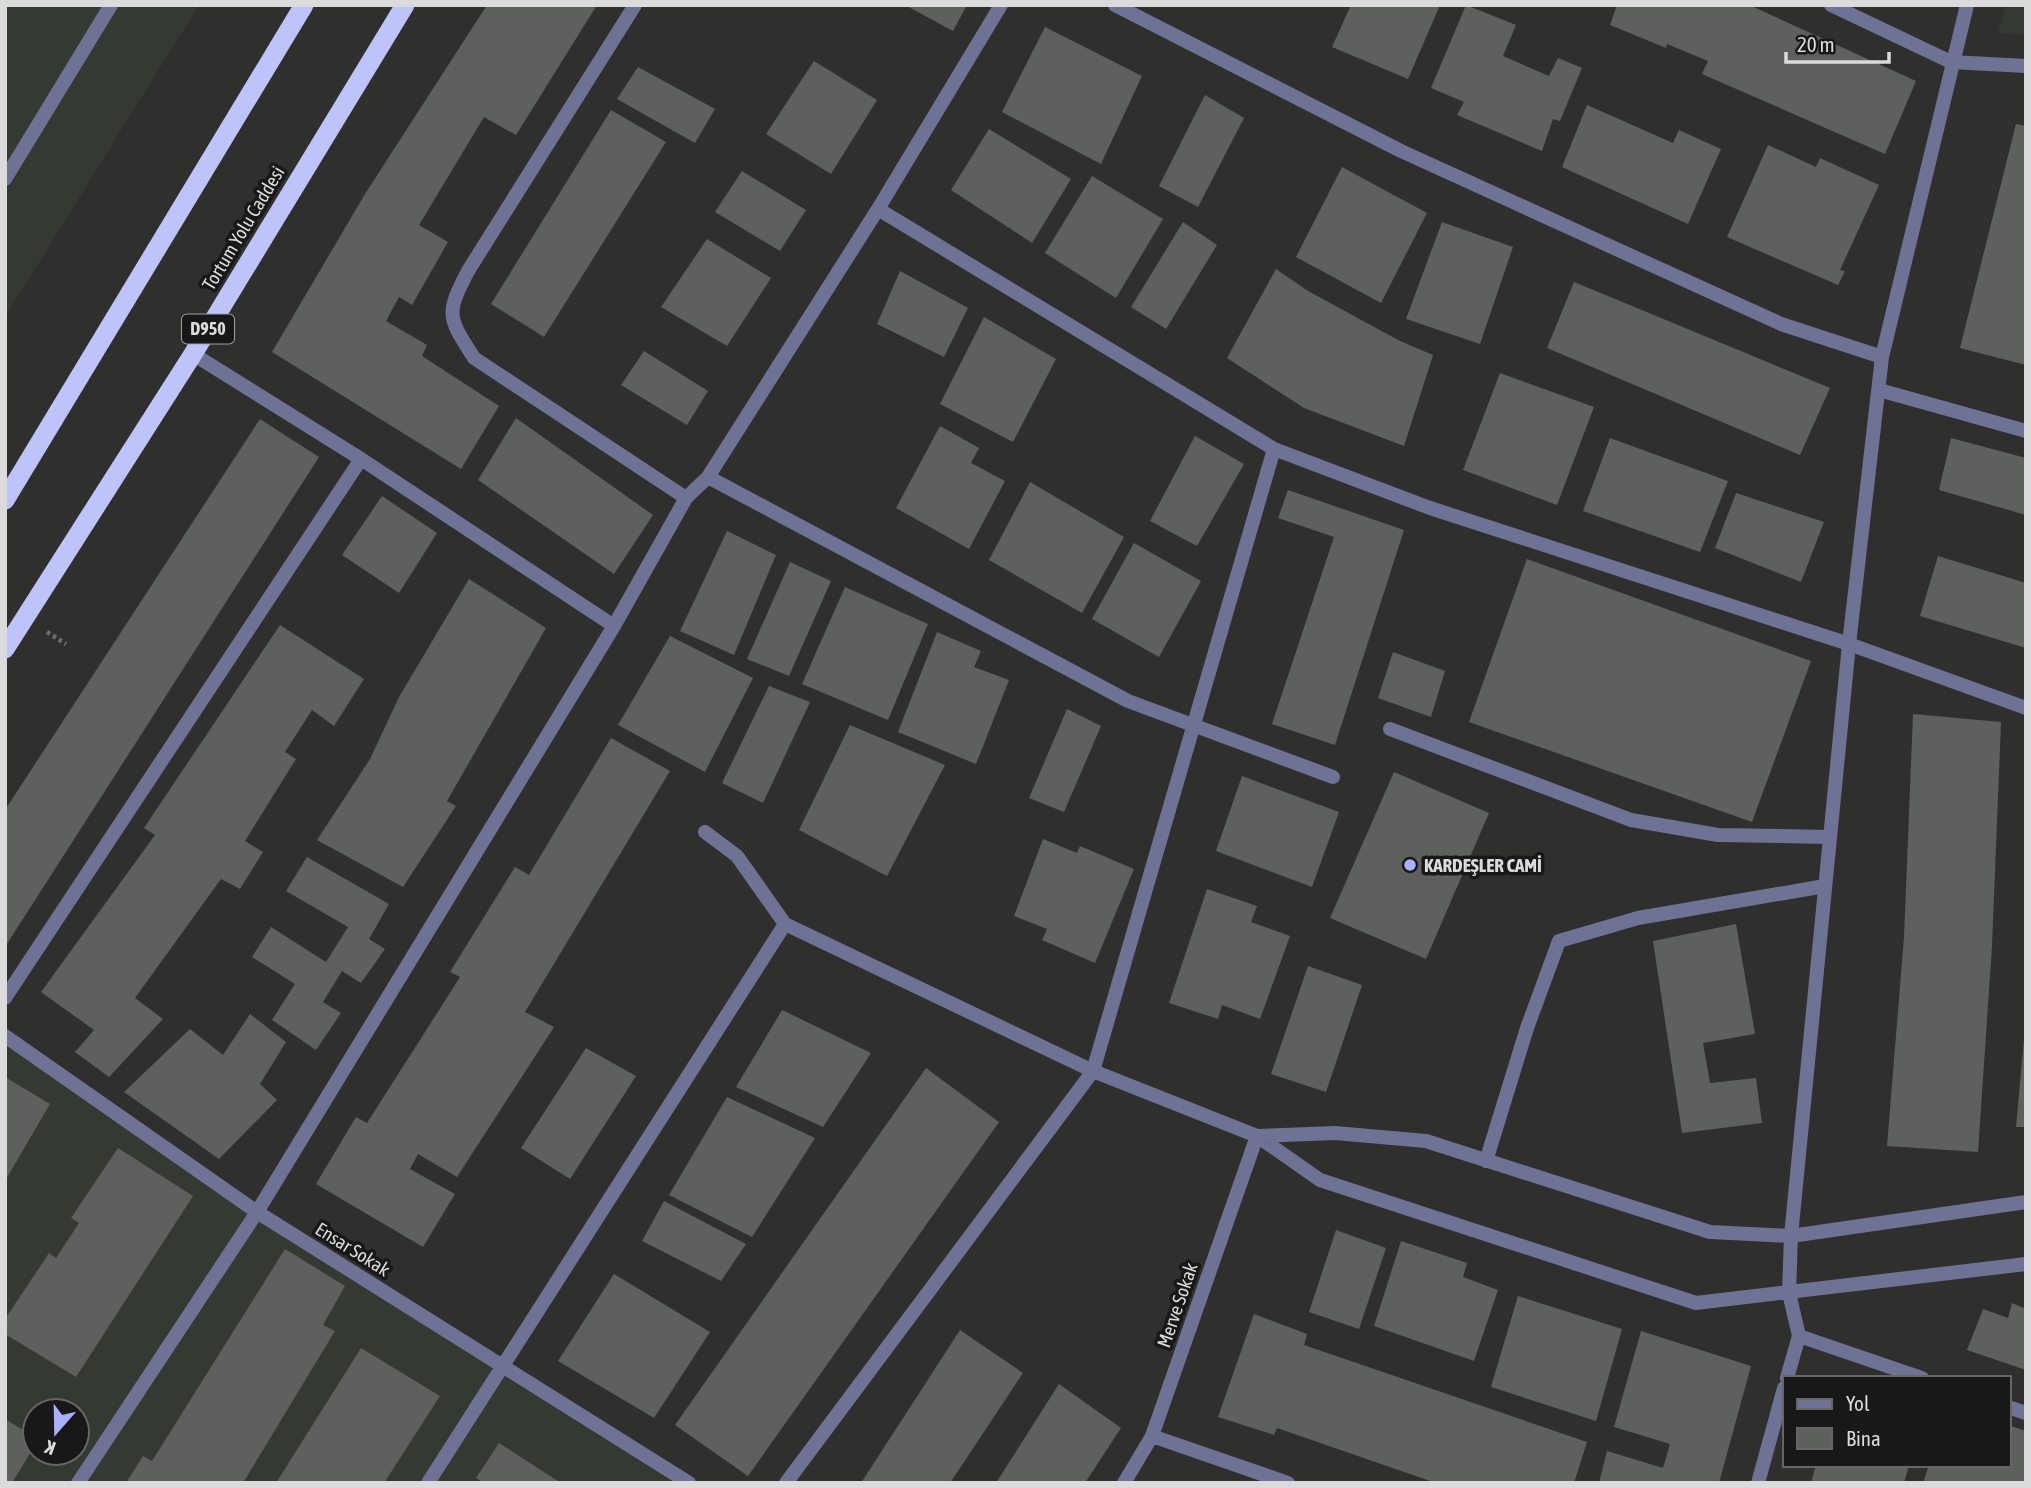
<svg xmlns="http://www.w3.org/2000/svg" width="2031" height="1488" font-family="'Asap Condensed',sans-serif">
	<style>
		.built { fill: #343931; fill-rule: evenodd }
		.building { fill: #5e605d }
		.lines { fill: none; stroke-linecap: round; stroke-linejoin: round }
		.path { stroke: #6d6e6d; stroke-width: 4.5; stroke-dasharray: 3.5 3.5; stroke-linecap: butt }
		.service { stroke: #6e7295; stroke-width: 14 }
		.minor { stroke: #6e7295; stroke-width: 14 }
		.trunk { stroke: #bec4f9; stroke-width: 19 }
		.poi-dot { fill: #a9b0fc; stroke: #171817; stroke-width: 2.5 }
		.labels { text-anchor: middle; stroke-width: 7; stroke-linejoin: round; paint-order: stroke }
		.shield { fill: #171817; stroke: #a0a0a0; stroke-width: 2 }
		.shield-label { font-size: 18px; font-weight: bold; fill: #dadbda }
		.street-label { font-size: 19px; fill: #dadbda; stroke: #171817 }
		.poi-label { font-size: 19px; font-weight: bold; fill: #dadbda; stroke: #171817; text-anchor: start }
	</style>
	<rect width="100%" height="100%" fill="#2f302e"/>
	<path class="built" d="M5,5H199L5,317Z
		M2006,5H2026V35L1998,33Z
		M5,1036L257,1212L689,1483H5ZM35,1411H77V1453H35Z"/>
	<path class="building" d="M487,5H597L516,135L484,117L419,225L448,242L412,305L399,297L386,321L427,345L422,356L499,406L461,469L272,352L365,194Z
		M905,5H967L953,31Z
		M1351,5H1440L1408,79L1332,47Z
		M1466,5L1516,25L1503,56L1549,76L1558,58L1582,68L1560,121L1553,119L1542,151L1457,115L1464,102L1431,88Z
		M1617,5H1749L1916,81L1885,154L1702,74L1708,61L1667,44L1666,48L1610,25Z
		M1045,27L1142,76L1101,164L1002,112Z
		M814,61L877,100L831,174L766,134Z
		M638,67L715,109L695,143L617,99Z
		M1205,95L1244,118L1198,207L1159,186Z
		M1587,105L1673,143L1679,130L1721,149L1688,224L1562,167Z
		M611,110L666,142L544,337L491,304Z
		M2016,124L2026,126V365L1960,348Z
		M989,129L1071,179L1032,243L951,190Z
		M1768,145L1816,167L1820,158L1879,185L1840,270L1845,271L1838,285L1727,237Z
		M1342,167L1427,213L1381,303L1296,257Z
		M742,171L806,210L780,251L715,212Z
		M1092,176L1163,219L1116,298L1045,253Z
		M1183,222L1217,245L1166,329L1131,307Z
		M1442,222L1513,247L1480,344L1406,319Z
		M707,239L771,278L727,346L661,307Z
		M1276,269L1308,291L1400,341L1433,355L1404,446L1304,408L1227,358Z
		M900,271L968,308L944,357L877,324Z
		M1574,282L1830,388L1800,455L1547,348Z
		M984,317L1056,359L1013,442L940,404Z
		M644,351L708,391L687,425L621,385Z
		M1500,373L1594,407L1557,505L1463,470Z
		M516,418L653,515L614,574L478,480Z
		M260,419L319,457L5,947V810Z
		M940,426L979,448L971,463L1005,481L969,549L896,508Z
		M1195,436L1244,464L1197,546L1150,521Z
		M1610,438L1728,481L1700,552L1583,511Z
		M1951,438L2026,458V515L1939,490Z
		M1030,482L1124,537L1082,613L989,560Z
		M1288,490L1404,530L1335,745L1272,724L1334,537L1278,518Z
		M1736,493L1824,522L1801,582L1715,548Z
		M382,496L437,533L399,593L342,555Z
		M727,531L776,555L734,655L680,631Z
		M1134,543L1201,581L1159,657L1092,619Z
		M1938,556L2026,583V648L1920,616Z
		M1527,559L1811,661L1752,822L1469,722Z
		M790,562L831,581L789,676L747,659Z
		M469,579L546,628L447,801L456,806L403,887L317,840L370,759L399,697Z
		M845,587L928,624L888,720L802,684Z
		M280,625L364,679L334,726L312,710L285,752L296,759L245,841L263,852L240,889L221,879L135,998L163,1019L109,1077L75,1052L94,1030L41,992L155,835L144,828Z
		M937,632L981,651L974,667L1009,680L976,764L898,732Z
		M670,636L753,678L705,772L618,725Z
		M1393,652L1445,671L1431,717L1378,698Z
		M769,686L810,702L763,803L722,783Z
		M1067,709L1101,726L1064,812L1029,798Z
		M1913,714L2001,722L1992,946L1978,1152L1887,1146L1904,937Z
		M850,725L945,765L887,876L799,830Z
		M611,738L670,771L525,1012L554,1027L457,1177L418,1154L410,1169L455,1194L423,1247L316,1184L356,1117L367,1123L460,977L450,972L515,867L529,875Z
		M1394,772L1489,813L1426,959L1330,918Z
		M1242,776L1339,812L1312,887L1216,851Z
		M1043,839L1077,853L1080,846L1134,869L1095,963L1042,940L1047,929L1014,916Z
		M307,857L389,904L369,939L385,949L361,983L342,971L323,1002L341,1013L316,1050L272,1020L295,984L252,957L271,927L326,962L348,927L286,891Z
		M1207,889L1257,906L1251,922L1290,936L1260,1019L1222,1005L1218,1019L1169,1003Z
		M1736,924L1755,1034L1703,1043L1710,1083L1756,1078L1762,1123L1682,1133L1653,941Z
		M1308,966L1362,985L1326,1092L1271,1074Z
		M782,1010L871,1053L823,1127L736,1087Z
		M250,1014L286,1042L260,1084L277,1100L219,1159L124,1092L190,1029L223,1055Z
		M2024,1039H2026V1127H2016Z
		M586,1048L636,1076L570,1179L521,1148Z
		M926,1068L999,1122L748,1476L675,1425Z
		M5,1077L50,1104L5,1181Z
		M727,1097L815,1138L752,1237L669,1195Z
		M118,1148L193,1196L76,1377L5,1334V1319L49,1253L56,1258L79,1223L71,1218Z
		M664,1201L746,1244L721,1281L642,1241Z
		M1336,1230L1386,1248L1359,1329L1309,1312Z
		M1401,1241L1467,1263L1463,1277L1498,1290L1474,1361L1374,1326Z
		M285,1249L345,1286L323,1325L335,1331L243,1483H126L143,1456L152,1461Z
		M614,1274L710,1332L654,1418L558,1361Z
		M1518,1296L1622,1329L1596,1421L1491,1387Z
		M2012,1303L2026,1309V1370L1967,1350L1983,1309L2008,1318Z
		M1254,1314L1307,1334L1304,1345L1587,1442L1574,1483H1436L1277,1428L1274,1435L1218,1417Z
		M960,1330L1023,1373L950,1483H861Z
		M1641,1331L1751,1366L1719,1483H1599L1607,1451L1663,1468L1670,1444L1614,1427Z
		M361,1348L440,1396L384,1483H276Z
		M1059,1384L1121,1428L1085,1483H996Z
		M5,1419L35,1437V1445L12,1483H5Z
		M2008,1425L2026,1431V1483H1923L1929,1465H2008Z
		M499,1443L561,1483H484L476,1478Z
		M1816,1465H1909L1904,1483H1811Z"/>
	<g class="lines">
		<path class="path" d="M47,632L66,644"/>
		<path class="service" d="M1390,729L1631,820L1718,835L1830,837"/>
		<path class="minor" d="M635,5L468,271C445,315 448,317 474,358L686,498
			M1115,5L1401,151L1781,324L1882,357
			M1831,5L1951,62L2026,66
			M5,179L111,5
			M878,209L1274,449L1430,508L1849,644L2026,708
			M193,354L361,459L614,626
			M1879,390L2026,431
			M708,477L1128,701L1333,777
			M705,832L737,856L785,924L1093,1071L1257,1136L1320,1180L1696,1303L2026,1264
			M5,998L361,459
			M5,1036L257,1212L689,1483
			M1257,1136L1335,1133L1426,1141L1710,1232L1791,1236L2026,1202
			M1486,1161L1527,1028L1559,941L1638,918L1825,886
			M1799,1336L1922,1378
			M1787,1378L1799,1336L1789,1293L1791,1236L1849,644L1882,357L1967,5
			M2008,1407L2026,1413
			M1152,1436L1288,1483
			M78,1483L257,1212L614,626L686,498L708,477L878,209L1001,5
			M428,1483L785,924
			M786,1483L1093,1071L1274,449
			M1124,1483L1152,1436L1257,1136
			M1758,1483L1784,1388"/>
		<path class="trunk" d="M5,500L304,5
			M5,649L193,354L405,5"/>
	</g>
	<circle class="poi-dot" cx="1410" cy="865" r="7"/>
	<g class="labels">
		<rect class="shield" x="182" y="314.5" width="52" height="29" rx="5"/>
		<g class="shield-label">
			<text x="208" y="335">D950</text>
		</g>
		<g class="street-label">
			<text transform="translate(243 228) rotate(-59)" y="7">Tortum Yolu Caddesi</text>
			<text transform="translate(353 1249) rotate(32)" y="7">Ensar Sokak</text>
			<text transform="translate(1177 1305) rotate(-71)" y="7">Merve Sokak</text>
		</g>
		<g class="poi-label">
			<text x="1424" y="872">KARDEŞLER CAMİ</text>
		</g>
	</g>
	<rect width="2031" height="1488" fill="none" stroke="#dadbda" stroke-width="14"/>
	<rect x="1783" y="1376" width="228" height="91" fill="#171817" stroke="#656665" stroke-width="2"/>
	<rect x="1797" y="1399" width="35" height="10" fill="#6e7295" stroke="#656665" stroke-width="2"/>
	<text x="1846" y="1411" font-size="21" fill="#dadbda">Yol</text>
	<rect x="1797" y="1428" width="35" height="21" fill="#5e605d" stroke="#656665" stroke-width="2"/>
	<text x="1846" y="1446" font-size="21" fill="#dadbda">Bina</text>
	<g transform="translate(56 1432) rotate(200)"><circle r="33" fill="#171817" stroke="#656665" stroke-width="2"/>
	<path d="M0-5L12 26L0 18L-12 26Z" fill="#a9b0fc"/>
	<text y="-10" font-size="19" font-weight="bold" text-anchor="middle" fill="#dadbda">K</text>
	</g>
	<path d="M1786 52v10h103v-10" fill="none" stroke="#dadbda" stroke-width="3.5"/>
	<text x="1797" y="52" font-size="21" fill="#dadbda" stroke="#171817" stroke-width="5" paint-order="stroke">20 m</text>
</svg>
